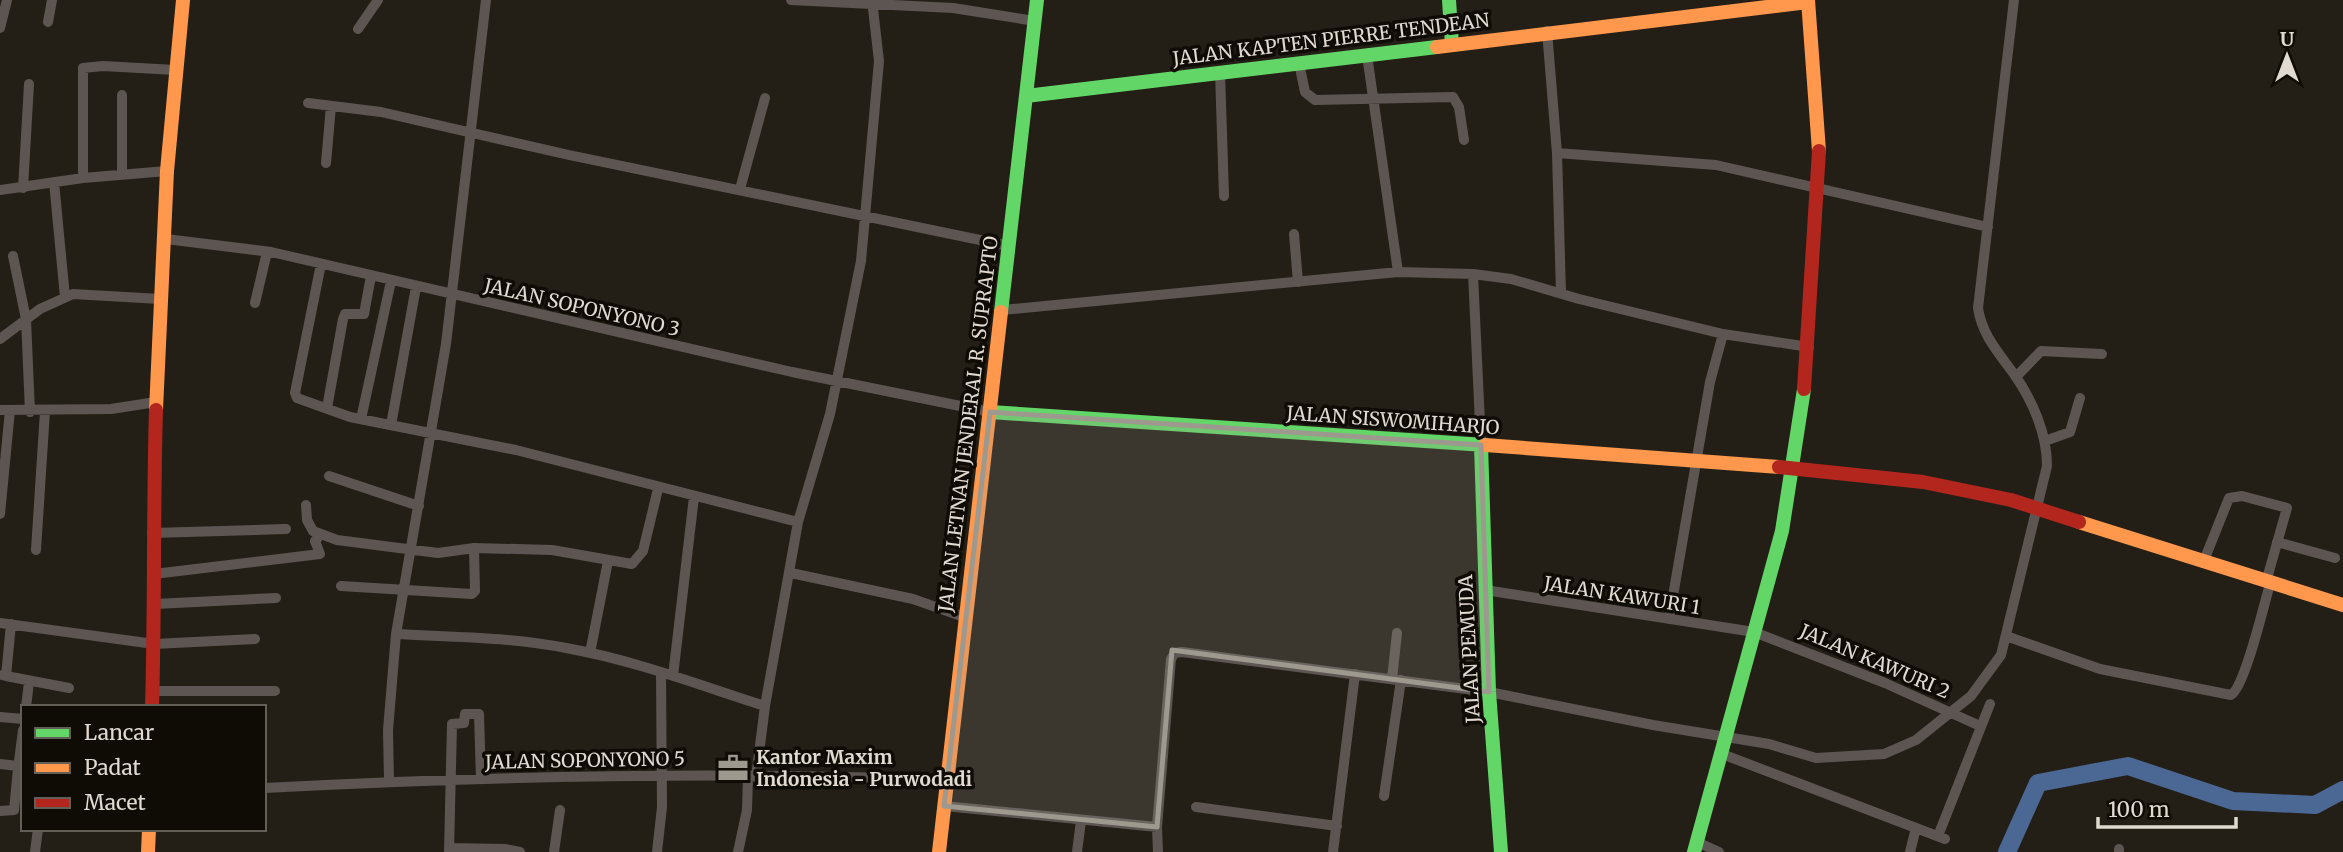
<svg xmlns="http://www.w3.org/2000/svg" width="2343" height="852" font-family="Merriweather,serif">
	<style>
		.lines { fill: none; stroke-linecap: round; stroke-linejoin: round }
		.river { stroke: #4b6793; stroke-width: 18 }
		.street { stroke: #5d5552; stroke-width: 10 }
		.fast { stroke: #63d668; stroke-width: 14 }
		.slow { stroke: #ff974d; stroke-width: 14 }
		.jam { stroke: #b3261e; stroke-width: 14 }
		.marked { fill: #9e998f; fill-opacity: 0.2; stroke: #9e998f; stroke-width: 5; stroke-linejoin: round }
		.labels { text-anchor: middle; stroke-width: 7; stroke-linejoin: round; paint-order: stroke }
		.street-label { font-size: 19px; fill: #e0dad0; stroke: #0f0b05 }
		.poi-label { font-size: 19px; font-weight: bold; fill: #e0dad0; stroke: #0f0b05; text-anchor: start }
	</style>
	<rect width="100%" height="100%" fill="#231f16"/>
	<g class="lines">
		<path class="river" d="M2007,852L2038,783L2128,766L2233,801L2315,805L2343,790"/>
		<path class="street" d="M791,0L953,8L1035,21
			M48,22L52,0
			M0,28L7,0
			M358,29L378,0
			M1547,31L1557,153L1561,293
			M1367,55L1398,272
			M1299,63L1305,92L1315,100L1453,97L1459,107L1464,140
			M1220,72L1224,196
			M308,103L381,112L569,155L1009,246
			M1557,153L1716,165L1988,227
			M326,163L331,106
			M122,174V95
			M83,178V68L103,66L175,70
			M54,182L65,297
			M23,188L29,84
			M740,189L765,98
			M0,190L83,178L167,171
			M1294,234L1298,282
			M166,239L271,252L792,372L990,412
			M13,256L26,319L30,412
			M321,264L295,393L297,398L350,417L516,450L798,522
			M1473,274L1481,445
			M255,303L267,252
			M1002,310L1398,272L1473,274L1511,279L1579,299L1723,334L1809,347
			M0,339L40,309L73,294L160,299
			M2016,377L2041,351L2102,354
			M327,408L343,319L345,314H364L371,276
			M0,410L111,409L156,402
			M361,419L391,281
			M391,425L416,287
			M2045,441L2070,432L2080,398
			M329,476L419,506
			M306,505L307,520L313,531L337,540L438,553L474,548L552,550L632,564L643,551L658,489
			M0,514L10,410
			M152,533L286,529
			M2277,542L2335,558
			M36,550L45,411
			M2203,563L2229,498L2242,496L2287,508L2266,582
			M791,573L913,599L964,617
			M154,574L320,554L315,541L320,535
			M341,586L472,594L475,591L474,548
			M1485,590L1754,632L1885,683L1980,726
			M155,604L276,598
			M1669,619L1710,382L1723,334
			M0,623L154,644L255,639
			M396,634C452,637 510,637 566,648C634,660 699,685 765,706
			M2006,636L2100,669L2231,695C2245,687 2264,604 2270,584
			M590,653L608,561
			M2,675L6,676L11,624
			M6,676L69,688
			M673,676L694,497
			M1392,679L1397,633
			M153,691H275
			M26,707L29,682
			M0,717L23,719
			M1722,754L1916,828L1910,852
			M0,764L18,766
			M22,769H18L23,730
			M756,777L765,706L798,522L830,414L861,261L879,61L872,0
			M389,781L388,730L396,634L446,344L486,0
			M264,788C492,776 721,771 949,780
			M1384,796L1401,680
			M944,806L1157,827L1171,659L1175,653L1182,652L1489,692L1653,725L1769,744L1816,758L1884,754L1916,740L1971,696L2001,655L2047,466C2047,434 2033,401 2014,374C1998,352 1982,335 1978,308L2014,0
			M1196,807L1337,826
			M0,811L14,810L18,769
			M1157,827L1158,852
			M1916,828L1945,839
			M1938,836L1990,704
			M1697,842L1719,852
			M449,848L505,849L520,852
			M35,852L38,829
			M449,852L452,724L464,723L465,714H479L481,779
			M554,852L560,810
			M657,852L662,807L661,673
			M738,852L747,810L748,777
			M1077,852L1081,821
			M1333,852L1355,674
			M2119,852V849"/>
		<path class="fast" d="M1449,0L1452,45
			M1026,96L1437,47
			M1001,312L1037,0
			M990,412L1485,445
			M1481,445L1489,692L1501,852
			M1694,852L1782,531L1804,389"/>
		<path class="slow" d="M1808,0L1819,151
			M1437,47L1808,2
			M156,410L167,171L183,0
			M1485,445L1779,467
			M2079,522L2343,605
			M148,852L149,829
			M939,852L1001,312"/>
		<path class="jam" d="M1804,389L1819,151
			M1779,467L1923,482L2011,500L2079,522
			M152,707C155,608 153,509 156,410"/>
	</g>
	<path class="marked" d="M990,412L1481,445L1489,692L1172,650L1157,827L944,806Z"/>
	<defs>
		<g id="office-bare" transform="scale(2.415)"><path d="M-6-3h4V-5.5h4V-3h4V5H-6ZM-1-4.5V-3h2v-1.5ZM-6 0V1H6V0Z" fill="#9e998f" stroke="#0f0b05" stroke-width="2.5" paint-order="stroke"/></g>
	</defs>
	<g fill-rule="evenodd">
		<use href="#office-bare" x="733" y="768"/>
	</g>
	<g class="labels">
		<g class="street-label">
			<text transform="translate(1331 39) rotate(-7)" y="7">JALAN KAPTEN PIERRE TENDEAN</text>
			<text transform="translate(582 307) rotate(13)" y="7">JALAN SOPONYONO 3</text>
			<text transform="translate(1393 420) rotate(4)" y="7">JALAN SISWOMIHARJO</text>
			<text transform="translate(968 424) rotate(-83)" y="7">JALAN LETNAN JENDERAL R. SUPRAPTO</text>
			<text transform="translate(1622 595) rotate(9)" y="7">JALAN KAWURI 1</text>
			<text transform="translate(1469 649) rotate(-93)" y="7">JALAN PEMUDA</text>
			<text transform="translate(1875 661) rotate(23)" y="7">JALAN KAWURI 2</text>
			<text transform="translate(585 760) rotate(-1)" y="7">JALAN SOPONYONO 5</text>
		</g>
		<g class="poi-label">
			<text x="756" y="764">Kantor Maxim<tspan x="756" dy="22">Indonesia - Purwodadi</tspan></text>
		</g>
	</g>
	<rect x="21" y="705" width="245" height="126" fill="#0f0b05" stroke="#635e56" stroke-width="2"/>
	<rect x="35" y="728" width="35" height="10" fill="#63d668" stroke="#635e56" stroke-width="2"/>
	<text x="84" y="740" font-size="21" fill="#e0dad0">Lancar</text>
	<rect x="35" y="763" width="35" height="10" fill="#ff974d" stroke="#635e56" stroke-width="2"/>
	<text x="84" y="775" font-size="21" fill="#e0dad0">Padat</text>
	<rect x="35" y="798" width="35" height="10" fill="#b3261e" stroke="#635e56" stroke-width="2"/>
	<text x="84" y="810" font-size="21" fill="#e0dad0">Macet</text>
	<g transform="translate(2287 56)" stroke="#0f0b05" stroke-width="5" paint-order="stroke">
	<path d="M0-5L12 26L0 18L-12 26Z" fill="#e0dad0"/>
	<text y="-10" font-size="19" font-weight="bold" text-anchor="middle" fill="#e0dad0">U</text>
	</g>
	<path d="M2098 817v10h138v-10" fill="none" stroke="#e0dad0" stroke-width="3.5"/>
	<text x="2108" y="817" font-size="21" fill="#e0dad0" stroke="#0f0b05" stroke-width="5" paint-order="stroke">100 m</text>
</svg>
